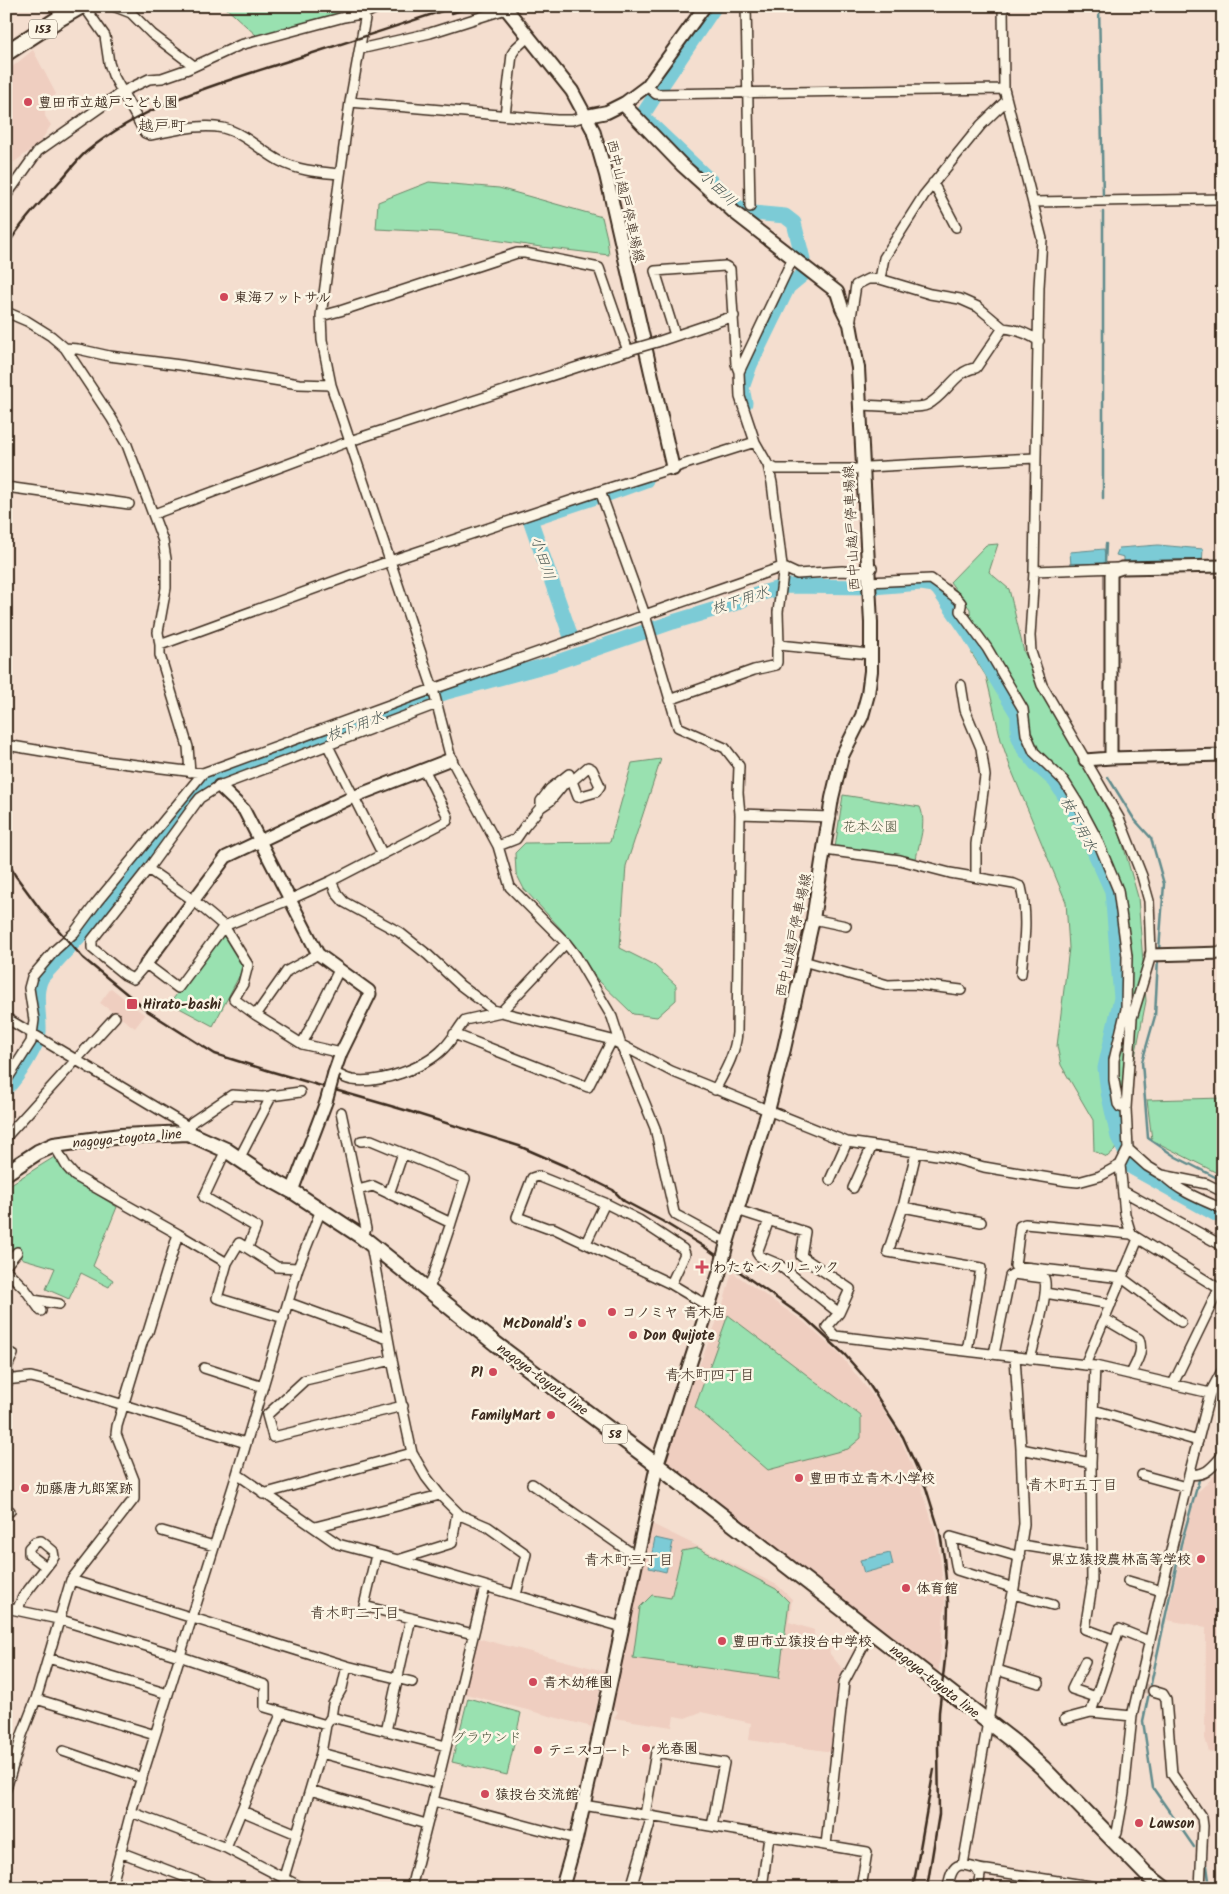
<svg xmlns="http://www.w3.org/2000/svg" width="1229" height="1894" font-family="Kalam,'Klee One',sans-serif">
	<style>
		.built { fill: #efcec0 }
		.green { fill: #99e1b0; stroke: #6a8667 }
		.water { fill: #7bcbd6; stroke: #618b8c }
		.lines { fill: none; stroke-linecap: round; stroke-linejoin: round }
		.stream { stroke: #618b8c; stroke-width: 2.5 }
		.river { stroke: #7bcbd6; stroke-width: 15 }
		.minor-tunnel { stroke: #cfbaac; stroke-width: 9; stroke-dasharray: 9 4.5; stroke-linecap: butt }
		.minor-casing { stroke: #3b2a1e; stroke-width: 12 }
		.tertiary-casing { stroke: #3b2a1e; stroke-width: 15 }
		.secondary-casing { stroke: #3b2a1e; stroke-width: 16 }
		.primary-casing { stroke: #3b2a1e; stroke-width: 18 }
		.trunk-casing { stroke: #3b2a1e; stroke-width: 19 }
		.minor { stroke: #fcf5e5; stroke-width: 9 }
		.tertiary { stroke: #fcf5e5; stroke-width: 11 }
		.secondary { stroke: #fcf5e5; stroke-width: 12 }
		.primary { stroke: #fcf5e5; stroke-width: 14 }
		.trunk { stroke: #fcf5e5; stroke-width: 15 }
		.rail { stroke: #3b2a1e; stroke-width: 2.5 }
		.minor-bridge-casing { stroke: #3b2a1e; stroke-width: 12; stroke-linecap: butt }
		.tertiary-bridge-casing { stroke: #3b2a1e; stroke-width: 15; stroke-linecap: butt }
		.secondary-bridge-casing { stroke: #3b2a1e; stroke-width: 16; stroke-linecap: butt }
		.minor-bridge { stroke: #fcf5e5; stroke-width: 9 }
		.tertiary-bridge { stroke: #fcf5e5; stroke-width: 11 }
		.secondary-bridge { stroke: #fcf5e5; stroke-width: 12 }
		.poi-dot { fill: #d1495b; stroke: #fcf5e5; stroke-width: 2 }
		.labels { text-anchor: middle; stroke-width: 5; stroke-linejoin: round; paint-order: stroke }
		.shield { fill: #fcf5e5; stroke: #75675a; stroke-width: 1 }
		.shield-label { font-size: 12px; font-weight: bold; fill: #3b2a1e }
		.poi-label { font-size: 14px; font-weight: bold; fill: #3b2a1e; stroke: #fcf5e5; text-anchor: start }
		.street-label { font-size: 14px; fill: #3b2a1e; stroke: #fcf5e5 }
		.park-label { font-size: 14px; fill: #525842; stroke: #fcf5e5 }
		.water-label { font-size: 15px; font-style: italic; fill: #4e5a55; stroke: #fcf5e5 }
		.neighbourhood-label { font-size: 15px; fill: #3b2a1e; stroke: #fcf5e5 }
		.quarter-label { font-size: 16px; fill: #3b2a1e; stroke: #fcf5e5 }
	</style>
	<rect width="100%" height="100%" fill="#f4decf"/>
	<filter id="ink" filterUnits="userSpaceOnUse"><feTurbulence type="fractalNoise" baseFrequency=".02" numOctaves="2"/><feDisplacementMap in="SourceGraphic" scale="10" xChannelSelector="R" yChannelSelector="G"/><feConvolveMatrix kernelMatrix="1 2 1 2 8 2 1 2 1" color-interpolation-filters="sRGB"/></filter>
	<g filter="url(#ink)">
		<path class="built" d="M33,50L56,94L45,109V116L51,125L39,144L6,168V72Z
			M111,988L145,1015L135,1028L100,1003Z
			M732,1272L804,1322L841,1356L880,1405L900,1438L922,1489L936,1534L940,1558L945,1602L938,1678L665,1466L663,1457L722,1308Z
			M1223,1467V1753H1222L1209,1752L1205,1738L1206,1627L1167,1620L1192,1498Z
			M650,1523L777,1585L792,1599L789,1622L814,1630V1635L829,1648L830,1654L846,1673L833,1752L749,1740L751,1723L701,1712L685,1718L674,1716L672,1727L614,1718L618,1712L609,1703Z
			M477,1638L604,1671L592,1727L462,1693Z"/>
		<path class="green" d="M224,6H358L359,10L257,36Z
			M429,182L499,188L602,217L607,238L609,255L541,247L439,232L376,229L378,202Z
			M998,544L989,572L1009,589L1024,652L1120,834L1138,897L1146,1001L1123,1118L1115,1150L1107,1157L1094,1151L1093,1120L1061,1065L1057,1046L1069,948L1066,902L1011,769L1001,740L986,676L972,654L970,609L950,582L986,545Z
			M661,759L626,866L620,948L654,965L676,985V1000L657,1017L633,1014L597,979L581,955L561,929L524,889L516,873L515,853L525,843L610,842L632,763Z
			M843,795L920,807C927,823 919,842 916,859L835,848Z
			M224,933L244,967L213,1026L170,1003Z
			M1223,1098V1176L1152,1140L1147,1100Z
			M64,1151L74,1180L117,1207L93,1266L113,1280L109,1287L81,1273L69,1299L46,1289L55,1268L24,1259L6,1250V1187Z
			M728,1315L861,1416V1438L848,1449L768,1470L695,1407Z
			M698,1548L776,1589L789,1602L779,1678L633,1658L640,1607L652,1595L671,1598L682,1551Z
			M468,1698L521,1713L507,1775L452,1762Z"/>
		<path class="water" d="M1158,545L1203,549L1202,565H1124V557L1116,555L1119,548Z
			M1104,549L1106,565L1085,564L1071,566L1070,552Z
			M655,1538L673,1542L666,1572L649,1568Z
			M890,1553L893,1565L864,1573L860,1560Z"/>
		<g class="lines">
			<path class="stream" d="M1099,6L1103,197
				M1103,212V498
				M1105,563L1106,544
				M1108,777L1134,819L1151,838L1164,884L1159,950
				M1158,958L1155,1016L1142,1062L1148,1138L1176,1157L1223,1181
				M1194,1847L1153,1788L1143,1721L1181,1544L1199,1480
				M1207,1866L1210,1888"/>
			<path class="river" d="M660,88L715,6
				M653,99L642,116L743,212L785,216L794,223L803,259
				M745,403L742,388L750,365L788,287L806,272
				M605,495L646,480
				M570,634L530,519L596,497
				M6,1089C17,1077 37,1048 39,1032C40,1014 33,993 42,977L107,906L191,794L215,777L447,692L551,664L673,622L736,603L749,597L786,586L873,587L921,583L934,585L939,590L968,632L1018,715V735L1024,749L1037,765L1055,781L1079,818L1112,891L1121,998L1105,1068L1108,1092L1118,1137L1133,1168L1223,1218"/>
			<path class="minor-tunnel" d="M1144,1688L1153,1691"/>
			<g class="minor-casing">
				<path id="minor" d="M84,6L105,36L109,63L113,75L145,133L150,135C173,131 200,123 223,128C244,133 261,151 280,161C299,171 319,172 340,174
					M113,6L131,13L152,34L194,66
					M364,6L366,13L350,102L321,316L322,340L331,385L433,689L451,759L498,846L510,887L566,943L576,956L612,1017L621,1045L655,1128L674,1212L676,1215L727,1243
					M746,6L750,207
					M360,49L430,33L506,9
					M647,86L656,94L1004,89
					M350,102L557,120H572L587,116
					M505,115L512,54L516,48L529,36
					M933,183L956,227
					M6,196L38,151L122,92L149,79L162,78L188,69L240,45L344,17L366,13L381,6
					M1033,202L1223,199
					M880,279L930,294L960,299L978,307L1003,328
					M6,312L27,321L51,336L65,348L112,419L127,445L163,541L166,559V588L158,632L160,645V655L188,747L190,772
					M321,316L340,311L517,253H525L599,268L628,351
					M850,324L856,285L868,279H880L884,258L924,195L981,125L1006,101
					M675,335L655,271L725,266L730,269L736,364L739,372
					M657,342L734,316
					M65,348L78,349L109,356L180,365L299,384L331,385
					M860,405C873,405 917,410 927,405C946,396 955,370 976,368L1003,328C1017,329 1027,333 1039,341
					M768,465L776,469H863L868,467L1035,458
					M6,487L129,504
					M600,491L645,615L678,727L725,748L739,766L738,793L740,814L737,1033C735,1055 725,1071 715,1090
					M154,514L350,441L633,349
					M1034,571L1118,568
					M868,582L931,579C936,583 961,600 961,603C962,605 960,608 960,611L987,648L1023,709L1026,734L1034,752L1064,781L1079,805L1096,837L1118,890L1127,956L1126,1009L1114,1060V1080L1118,1104L1120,1107L1126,1108
					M160,645L390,561L600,491L755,442
					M779,645L870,654
					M961,685L965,710L981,748L985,776L976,844V877
					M669,700L754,670L776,665L777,662V649L779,645L778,612L783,574L772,483L768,465L755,442L740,397L739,372L793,258
					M6,745L96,760L203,773L433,689L782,567L797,574L842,571L868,573L872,568
					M328,746L382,853
					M424,769L448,817L447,821L331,881L291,899L224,926L178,988L146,964L133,979L125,975L92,948V940L148,869L196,803L200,798L219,786L437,704
					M541,807V801L550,789L569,774
					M740,814L831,817
					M498,846L516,839L525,826L541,807L550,801L563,785L572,781L578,797L596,792L600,786L592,769L588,767L572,781
					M825,850L900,860L950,873L1014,884L1021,887C1028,916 1024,944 1021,974
					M148,869L193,900L224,926L248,965L243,984L234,999L256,1015
					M331,881L337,894L344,902L399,932L428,955L460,985L493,1010L612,1040L671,1071L847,1142L944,1156L984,1167L1067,1181L1078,1182L1100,1176L1120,1165L1128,1149L1126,1108L1132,1018L1151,955L1149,901L1142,876L1119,818L1042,685L1031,652L1030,636L1034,571L1039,287L1042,239L1004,89L1003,6
					M813,919L846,926
					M318,954L287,971L256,1015L302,1044L341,1053
					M803,961L888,985L913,984L961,990
					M6,1018L190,1128
					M454,1034L588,1087L612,1040
					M302,1044L339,970
					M334,1073C340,1075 346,1079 352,1080C380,1084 425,1068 444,1048C452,1040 458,1029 465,1020L501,1012L566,943
					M6,1081L31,1042L34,1020L29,988L32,977L55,950L74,933L97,902L203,773
					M341,1112L366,1229L362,1237
					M188,1133L192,1122L232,1095L263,1097L300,1092
					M6,1137L115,1017
					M361,1141L371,1140L465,1179L451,1223
					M54,1145L67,1167L75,1176L178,1234
					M1128,1149L1147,1166L1162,1175L1207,1184L1223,1192
					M226,1150L204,1197L256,1227L248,1247
					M916,1153L903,1207L888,1252L981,1268L967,1351
					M239,1159L272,1095
					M1120,1165L1125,1214L1131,1234
					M1163,1175C1178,1191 1202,1200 1223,1209
					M830,1180L847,1142
					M853,1188L872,1146
					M358,1190L373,1186L451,1223L429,1289
					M1123,1191L1223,1246
					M389,1194L403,1153
					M605,1203L639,1220L683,1249L685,1254L671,1284
					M903,1207L981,1222
					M737,1210L805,1232L801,1256L850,1289L839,1313L827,1327L835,1336L1095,1366L1210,1393
					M769,1220L757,1253L759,1256L778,1264L839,1313
					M586,1243L605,1203L538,1176L532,1178L517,1217L547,1228H553L671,1284L708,1306
					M371,1245L392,1360L412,1453L426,1477L440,1495L460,1515L488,1527L526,1554L516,1595
					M6,1265L17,1252
					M6,1270L25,1289L41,1311
					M1045,1293L1111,1304
					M33,1300L59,1304
					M289,1303L388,1339
					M284,1318L217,1298L227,1263L239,1243L277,1267L298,1268
					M1105,1319L1139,1339C1144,1353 1136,1362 1131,1374
					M1181,1322L1122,1278L1015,1266L1020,1226L1025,1224L1131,1234L1223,1291
					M994,1354L1010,1276L1013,1274L1044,1278C1050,1288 1034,1344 1030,1359
					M392,1360L305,1380L267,1415L273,1437L403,1406
					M1085,1365L1138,1239
					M1095,1366L1091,1463L1092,1585L1085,1629L1115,1640
					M204,1368L263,1387
					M6,1380L31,1377L43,1380L246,1443
					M8,1380L7,1367L13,1354
					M1173,1384L1219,1289
					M1094,1410L1198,1441
					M1021,1449L1091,1463
					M237,1474L338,1544L398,1560L622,1627
					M1190,1474C1206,1477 1213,1466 1223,1455
					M1142,1475L1186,1487
					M532,1484L637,1557
					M263,1494L412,1453
					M6,1511H10
					M315,1527L440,1495
					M162,1531L214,1546
					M1021,1545L1091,1556
					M376,1555L364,1606L473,1634
					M398,1560L452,1543L457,1512
					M71,1580L347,1666L412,1682
					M1128,1581L1162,1591
					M485,1587L433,1801L576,1839
					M1014,1588L957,1570L951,1537L1020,1557
					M1013,1594L1053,1605
					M6,1608L58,1619L179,1656L265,1685V1707L326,1725
					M17,1610L23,1597L54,1557L53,1551L41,1541L35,1542L29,1548V1554L46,1567
					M48,1658L168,1694
					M1085,1662L1072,1689L1096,1697
					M997,1670L1039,1683
					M1153,1691L1163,1694L1166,1699L1172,1774L1202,1818L1203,1826L1200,1888
					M1132,1716L1091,1712L1119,1629L1149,1641
					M331,1717L446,1746
					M1065,1719L1091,1712
					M386,1731L411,1618
					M155,1735L36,1699L71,1580L134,1499V1480L116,1434L117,1426L143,1340L148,1332L178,1234L227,1263
					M63,1751L142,1778
					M321,1753L437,1784
					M6,1789L22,1735L36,1699
					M310,1790L426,1824
					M583,1805L867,1852L861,1888
					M242,1811L297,1834
					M131,1812L226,1848L303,1888
					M645,1815L656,1752L724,1763L712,1826
					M1111,1839L1117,1832L1124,1794L1132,1716L1186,1487L1210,1393L1223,1369
					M826,1845L844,1682L871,1631
					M226,1848L282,1712
					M120,1852L214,1888
					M963,1865L997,1670L1014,1588L1024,1524L1021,1449L1015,1357
					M977,1870L980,1875L978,1888
					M284,1877L321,1753L326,1725L331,1717L333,1704L342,1688L347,1666
					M111,1888L131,1812L237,1474L298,1268L321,1210
					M411,1888L433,1801
					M631,1888L652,1816
					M762,1888L769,1836
					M948,1888C949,1880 952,1865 962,1865C969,1865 978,1870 987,1870L1103,1888"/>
			</g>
			<g class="tertiary-casing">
				<path id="tertiary" d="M623,104L647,86L705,6
					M1111,758V575L1113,571L1122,568L1223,566
					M1085,760L1111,758L1223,755
					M219,786L244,810L318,954L369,991L370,994L341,1053L334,1073
					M1151,955L1223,953
					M146,964L226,857L353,797L451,759
					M292,1191L326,1102"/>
			</g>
			<g class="secondary-casing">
				<path id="secondary" d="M504,6L572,91L593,130L606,175L673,469
					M587,116L607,112L623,104L682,165L735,213L837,292L842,308L850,324L858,368L871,623V671L868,694L862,716L842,756L832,798L813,919L784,1049L768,1111L727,1243
					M562,1888L576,1839L599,1736L657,1465L719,1274"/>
			</g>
			<g class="primary-casing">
				<path id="primary" d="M6,1173L38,1152L54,1145L121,1136L188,1133L226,1150L263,1175L292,1191L362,1237L496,1344L657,1465L1014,1742L1043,1768L1147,1875L1164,1888"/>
			</g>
			<g class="trunk-casing">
				<path id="trunk" d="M6,53L60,18L81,6"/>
			</g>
			<use href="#minor" class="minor"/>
			<use href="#tertiary" class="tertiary"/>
			<use href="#secondary" class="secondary"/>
			<use href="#primary" class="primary"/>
			<use href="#trunk" class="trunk"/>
			<path class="rail" d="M452,13L473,6
				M6,248C21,222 41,202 61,180C69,171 77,160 86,152C144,104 214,85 285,62C342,44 400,25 457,6
				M6,858L15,875L40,909L83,958L149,1012L215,1054L273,1072L408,1111L519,1146L567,1167L613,1190L624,1201L662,1221L706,1248L806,1319L845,1355L865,1378L903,1437L926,1488L940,1533L944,1558L948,1602L947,1642L939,1712L938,1745L939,1814L927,1888
				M913,1888L934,1769"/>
			<g class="minor-bridge-casing">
				<path id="minor-bridge" d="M633,349L657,342"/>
			</g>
			<g class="tertiary-bridge-casing">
				<path id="tertiary-bridge" d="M326,1102L334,1073"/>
			</g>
			<g class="secondary-bridge-casing">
				<path id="secondary-bridge" d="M719,1274L727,1243"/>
			</g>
			<use href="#minor-bridge" class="minor-bridge"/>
			<use href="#tertiary-bridge" class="tertiary-bridge"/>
			<use href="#secondary-bridge" class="secondary-bridge"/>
		</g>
	</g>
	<g class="poi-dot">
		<circle cx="28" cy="102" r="5"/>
		<circle cx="224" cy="297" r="5"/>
		<rect x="126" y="998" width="12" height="12" rx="2.5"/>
		<path d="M699.5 1259.5h5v5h5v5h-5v5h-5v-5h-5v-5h5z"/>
		<circle cx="612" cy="1312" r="5"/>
		<circle cx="582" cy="1323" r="5"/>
		<circle cx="633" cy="1335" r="5"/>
		<circle cx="493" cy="1372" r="5"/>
		<circle cx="551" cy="1415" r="5"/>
		<circle cx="799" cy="1478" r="5"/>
		<circle cx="25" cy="1488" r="5"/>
		<circle cx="1201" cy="1559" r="5"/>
		<circle cx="906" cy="1588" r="5"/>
		<circle cx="722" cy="1641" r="5"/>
		<circle cx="533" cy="1682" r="5"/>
		<circle cx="646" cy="1748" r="5"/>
		<circle cx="538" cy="1750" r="5"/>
		<circle cx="485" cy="1794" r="5"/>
		<circle cx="1139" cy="1823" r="5"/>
	</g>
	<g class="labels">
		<g class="shield">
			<rect x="29" y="19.5" width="28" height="19" rx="4"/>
			<rect x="602.5" y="1424.5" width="25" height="19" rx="4"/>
		</g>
		<g class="shield-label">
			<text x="43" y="33">153</text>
			<text x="615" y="1438">58</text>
		</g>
		<g class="poi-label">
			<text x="38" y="107">豊田市立越戸こども園</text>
			<text x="234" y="302">東海フットサル</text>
			<text x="143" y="1009">Hirato-bashi</text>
			<text x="713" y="1272">わたなべクリニック</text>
			<text x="622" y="1317">コノミヤ 青木店</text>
			<text x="572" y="1328" text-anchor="end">McDonald's</text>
			<text x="643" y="1340">Don Quijote</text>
			<text x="483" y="1377" text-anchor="end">P1</text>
			<text x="541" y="1420" text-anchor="end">FamilyMart</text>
			<text x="809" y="1483">豊田市立青木小学校</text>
			<text x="35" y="1493">加藤唐九郎窯跡</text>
			<text x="1191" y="1564" text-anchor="end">県立猿投農林高等学校</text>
			<text x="916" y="1593">体育館</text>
			<text x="732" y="1646">豊田市立猿投台中学校</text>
			<text x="543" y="1687">青木幼稚園</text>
			<text x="656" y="1753">光春園</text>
			<text x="548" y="1755">テニスコート</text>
			<text x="495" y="1799">猿投台交流館</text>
			<text x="1149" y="1828">Lawson</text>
		</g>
		<g class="street-label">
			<text transform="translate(626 201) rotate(77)" y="5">西中山越戸停車場線</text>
			<text transform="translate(851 528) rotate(-93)" y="5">西中山越戸停車場線</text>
			<text transform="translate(793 935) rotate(-78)" y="5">西中山越戸停車場線</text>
			<text transform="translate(127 1138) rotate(-5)" y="5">nagoya-toyota line</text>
			<text transform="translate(543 1379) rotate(37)" y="5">nagoya-toyota line</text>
			<text transform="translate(935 1681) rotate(38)" y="5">nagoya-toyota line</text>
		</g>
		<g class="park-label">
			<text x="870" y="831">花本公園</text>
			<text x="487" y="1742">グラウンド</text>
		</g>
		<g class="water-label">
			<text transform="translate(718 188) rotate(44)" y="5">小田川</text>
			<text transform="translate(543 558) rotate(71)" y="5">小田川</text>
			<text transform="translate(740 600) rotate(-18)" y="5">枝下用水</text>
			<text transform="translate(355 726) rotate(-20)" y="5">枝下用水</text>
			<text transform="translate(1079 824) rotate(62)" y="5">枝下用水</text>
		</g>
		<g class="neighbourhood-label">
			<text x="710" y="1380">青木町四丁目</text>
			<text x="1073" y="1490">青木町五丁目</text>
			<text x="629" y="1565">青木町三丁目</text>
			<text x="355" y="1618">青木町二丁目</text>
		</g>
		<g class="quarter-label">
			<text x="162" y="131">越戸町</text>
		</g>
	</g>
	<rect width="1229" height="1894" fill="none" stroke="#fcf5e5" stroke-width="25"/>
	<rect x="12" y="12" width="1204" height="1869" fill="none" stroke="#3b2a1e" stroke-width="2" filter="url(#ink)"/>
</svg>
